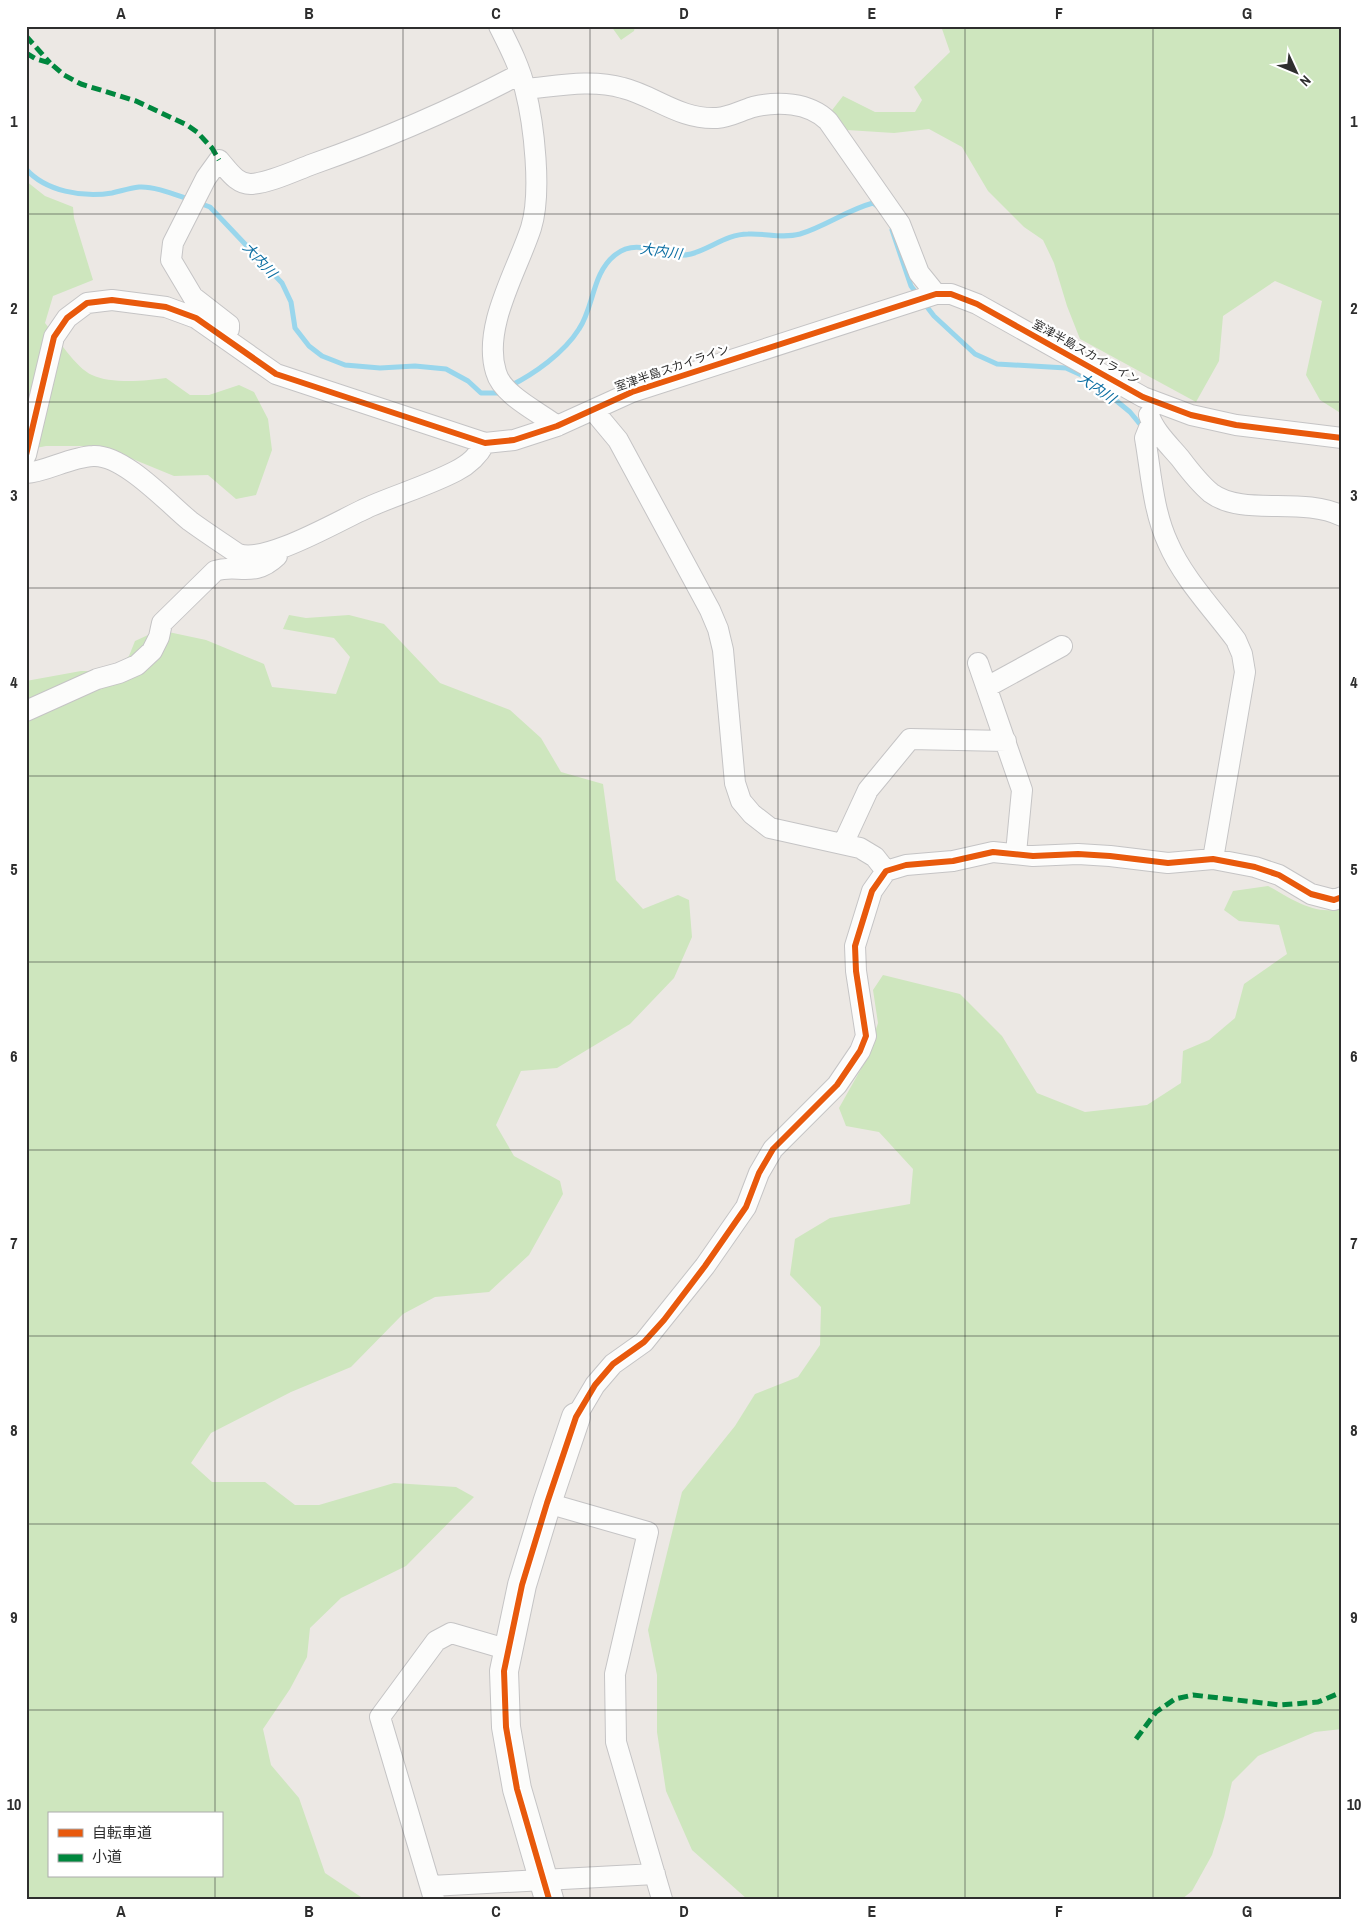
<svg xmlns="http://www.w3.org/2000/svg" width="1368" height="1925" font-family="'Archivo Narrow','Noto Sans JP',sans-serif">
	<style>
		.green { fill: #cee6be; fill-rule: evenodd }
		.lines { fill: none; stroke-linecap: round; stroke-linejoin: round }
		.stream { stroke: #99d6ec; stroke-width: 5 }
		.street-casing { stroke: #c5c4c5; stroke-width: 22 }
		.secondary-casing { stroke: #c5c4c5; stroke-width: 30 }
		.street { stroke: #fcfcfb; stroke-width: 20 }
		.secondary { stroke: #fcfcfb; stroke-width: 28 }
		.quiet { stroke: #00873e; stroke-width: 5; stroke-dasharray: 10 5; stroke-linecap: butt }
		.cycleway-casing { stroke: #fff; stroke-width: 9 }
		.cycleway { stroke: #e8590c; stroke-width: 6 }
		.grid { fill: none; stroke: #2e2e2e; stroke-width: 1; stroke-opacity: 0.55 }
		.labels { text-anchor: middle; stroke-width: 4.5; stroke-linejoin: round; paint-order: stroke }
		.street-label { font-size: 12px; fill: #2e2e2e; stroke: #fff }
		.water-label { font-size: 14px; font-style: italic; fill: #0d6fa3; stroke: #fff }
		.neatline { fill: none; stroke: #2e2e2e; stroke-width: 2 }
		.grid-label { font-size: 16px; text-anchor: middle; font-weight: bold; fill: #2e2e2e }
	</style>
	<rect width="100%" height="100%" fill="#ece8e4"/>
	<path class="green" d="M611,26H635L634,31L621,40Z
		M941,26H1342V414L1320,400L1306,375L1322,301L1275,281L1223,316L1219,361L1196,402L1080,339L1067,306L1054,263L1043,240L1024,227L988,191L962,147L929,129L894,133L847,130L829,114L843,96L875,112H915L922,100L914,87L950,52Z
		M26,181L45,196L73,207L74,218L93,280L53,296L45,323C57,338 76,368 92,375C110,384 147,381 166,378L190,395H209L239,385L254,392L268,419L272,450L256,495L236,499L208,475L174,476L101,446H46L26,450Z
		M289,615L306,618L349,615L384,624L440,683L510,710L541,738L561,772L603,784L616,880L643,909L678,895L689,900L692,937L674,978L630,1024L557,1068L521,1071L496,1125L514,1156L560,1181L563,1194L529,1255L489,1292L435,1297L403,1314L351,1367L291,1392L211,1433L191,1463L212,1482H265L295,1505H319L394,1483L456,1487L474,1497L406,1566L341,1598L310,1628L307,1657L290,1689L263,1729L271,1765L299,1798L325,1873L364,1899H26V681L81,671H111L129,656L135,641L159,630L206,640L264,664L272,687L336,694L350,657L334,638L283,629ZM49,1814H221V1876H49Z
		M1268,886C1290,898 1316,917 1342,908V1729L1315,1732L1258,1756L1232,1782L1224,1817L1212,1855L1192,1891L1182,1899H747L692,1850L666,1791L657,1732V1675L648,1630L682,1492L735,1426L755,1394L798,1377L820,1345L821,1307L790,1275L795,1239L830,1218L910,1204L913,1169L879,1132L846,1126L839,1108L866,1060L878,1023L873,990L883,975L960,994L1002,1036L1037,1093L1085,1112L1147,1105L1181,1083L1183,1051L1209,1040L1235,1018L1244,984L1287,954L1279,925L1239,921L1224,910L1233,891Z"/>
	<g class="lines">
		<path class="stream" d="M26,169C45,191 83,198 112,193C121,191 130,188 139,187C155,186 176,195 191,200
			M199,203L210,207L282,283L291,302L295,328L309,346L322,356L345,365L380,368L415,366L446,369L468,381L481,393H497L502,390
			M892,230L911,286L917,294
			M924,303L934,316L975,354L997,364L1066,368L1090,379L1130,412L1144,429
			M510,386C534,374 564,353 579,329C594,307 592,273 615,255C640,235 664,261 691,254C710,249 727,234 748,234C766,233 782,239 800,234C826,226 847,210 873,203L877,206"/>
		<g class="street-casing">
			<path id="street" d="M499,26C509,46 520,67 525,89C534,124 542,193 531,228C517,271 482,327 496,372C502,395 539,412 557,426
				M525,89C558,86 591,79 623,88C655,96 680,120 717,118C730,117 740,111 753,107C777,101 809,102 828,121L900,224L919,273L936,294
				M229,329V325L193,297L171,260L173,243L206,178L219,160C228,170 237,185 252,184C272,182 294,171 313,164C384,139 454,109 520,74
				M593,410L618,440L710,610L718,629L723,650L735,783L741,801L752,814L770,828L860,848L875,857L886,871
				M1149,415C1154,431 1169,445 1180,458C1189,470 1199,483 1211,493C1243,517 1302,496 1342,516
				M1153,425L1149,428L1145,438C1151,472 1153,511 1168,543C1183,578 1213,609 1236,640L1242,654L1245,672L1213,859
				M26,455L54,337L67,318L87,303L112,300L166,307L196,318L276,374L485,443L514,440L557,426L632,392L936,294H951L977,304L1143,397L1191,415L1236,425L1342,438
				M26,473C46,472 70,457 93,456C123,454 167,502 190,521C205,532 222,543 238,554C267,564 341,519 371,506C399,494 429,485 456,471C470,464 478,456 485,443
				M978,663L1022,790L1016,853
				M987,687L1062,646
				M26,711L97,679L119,673L137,665L152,651L159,637L162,623L215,571C237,563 253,579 277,556
				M843,844L868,790L910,739L1006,741
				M576,1417L595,1385L613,1364L644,1342L705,1266L746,1207L759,1173L773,1149L837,1085L860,1051L866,1036L856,971L855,946L872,891L886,871L906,865L953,861L993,852L1033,856L1078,854L1110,856L1168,863L1213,859L1255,867L1279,875L1311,894L1334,900L1342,897
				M547,1503L648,1532L615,1674L616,1742L662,1899
				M431,1886L655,1874
				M434,1899L380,1717L436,1641L451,1633L509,1650"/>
		</g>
		<g class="secondary-casing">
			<path id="secondary" d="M549,1899L517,1789L506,1727L504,1671L522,1585L547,1503L576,1417"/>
		</g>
		<use href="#street" class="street"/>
		<use href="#secondary" class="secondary"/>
		<path class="quiet" d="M26,36L50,63
			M26,53L36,59L50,63L64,75L81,84L136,101L187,125L197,132L212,148L219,160
			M1136,1739L1156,1712L1175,1699L1193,1695L1280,1705L1318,1702L1342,1692"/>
		<g class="cycleway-casing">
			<path id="cycleway" d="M26,455L54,337L67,318L87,303L112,300L166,307L196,318L276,374L485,443L514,440L557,426L632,392L936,294H951L977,304L1143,397L1191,415L1236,425L1342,438
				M549,1899L517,1789L506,1727L504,1671L522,1585L547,1503L576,1417L595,1385L613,1364L644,1342L664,1320L705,1266L746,1207L759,1173L773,1149L837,1085L860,1051L866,1036L856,971L855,946L872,891L886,871L906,865L953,861L993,852L1033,856L1078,854L1110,856L1168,863L1213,859L1255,867L1279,875L1311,894L1334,900L1342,897"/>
		</g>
		<use href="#cycleway" class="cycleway"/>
	</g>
	<path class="grid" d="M215,26V1814M403,26V1899M590,26V1899M778,26V1899M965,26V1899M1153,26V1899M26,214H1342M26,402H1342M26,588H1342M26,776H1342M26,962H1342M26,1150H1342M26,1336H1342M26,1524H1342M26,1710H1342M215,1876V1899"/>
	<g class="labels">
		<g class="street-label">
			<text transform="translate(1086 352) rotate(29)" y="4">室津半島スカイライン</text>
			<text transform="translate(672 368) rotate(-19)" y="4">室津半島スカイライン</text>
		</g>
		<g class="water-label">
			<text transform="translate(661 251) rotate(8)" y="5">大内川</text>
			<text transform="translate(260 260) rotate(47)" y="5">大内川</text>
			<text transform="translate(1097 388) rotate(35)" y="5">大内川</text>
		</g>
	</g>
	<rect width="1368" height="1925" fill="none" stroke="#ffffff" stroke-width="55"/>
	<rect x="48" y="1812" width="175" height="65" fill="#ffffff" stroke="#ababab"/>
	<rect x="58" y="1829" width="25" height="8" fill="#e8590c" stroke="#ababab"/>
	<text x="92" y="1838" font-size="15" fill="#2e2e2e">自転車道</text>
	<rect x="58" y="1854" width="25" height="8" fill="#00873e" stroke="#ababab"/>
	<text x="92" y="1862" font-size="15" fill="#2e2e2e">小道</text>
	<g transform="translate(1296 72) rotate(134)" stroke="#ffffff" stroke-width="4" paint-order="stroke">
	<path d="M0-4L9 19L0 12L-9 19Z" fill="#2e2e2e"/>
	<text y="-8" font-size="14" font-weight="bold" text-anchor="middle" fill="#2e2e2e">N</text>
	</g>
	<rect x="28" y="28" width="1312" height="1870" class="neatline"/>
	<g class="grid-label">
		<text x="121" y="19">A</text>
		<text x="309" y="19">B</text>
		<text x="496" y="19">C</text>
		<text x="684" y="19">D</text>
		<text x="872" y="19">E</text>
		<text x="1059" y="19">F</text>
		<text x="1247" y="19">G</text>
		<text x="14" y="127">1</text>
		<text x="1354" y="127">1</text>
		<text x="14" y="314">2</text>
		<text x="1354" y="314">2</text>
		<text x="14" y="501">3</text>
		<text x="1354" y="501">3</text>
		<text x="14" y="688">4</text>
		<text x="1354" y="688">4</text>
		<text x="14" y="875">5</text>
		<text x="1354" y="875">5</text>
		<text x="14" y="1062">6</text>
		<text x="1354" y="1062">6</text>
		<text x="14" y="1249">7</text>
		<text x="1354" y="1249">7</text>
		<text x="14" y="1436">8</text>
		<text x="1354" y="1436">8</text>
		<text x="14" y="1623">9</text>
		<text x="1354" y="1623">9</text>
		<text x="14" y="1810">10</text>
		<text x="1354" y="1810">10</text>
		<text x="121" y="1917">A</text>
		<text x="309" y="1917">B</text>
		<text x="496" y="1917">C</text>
		<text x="684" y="1917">D</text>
		<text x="872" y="1917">E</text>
		<text x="1059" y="1917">F</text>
		<text x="1247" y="1917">G</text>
	</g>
</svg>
